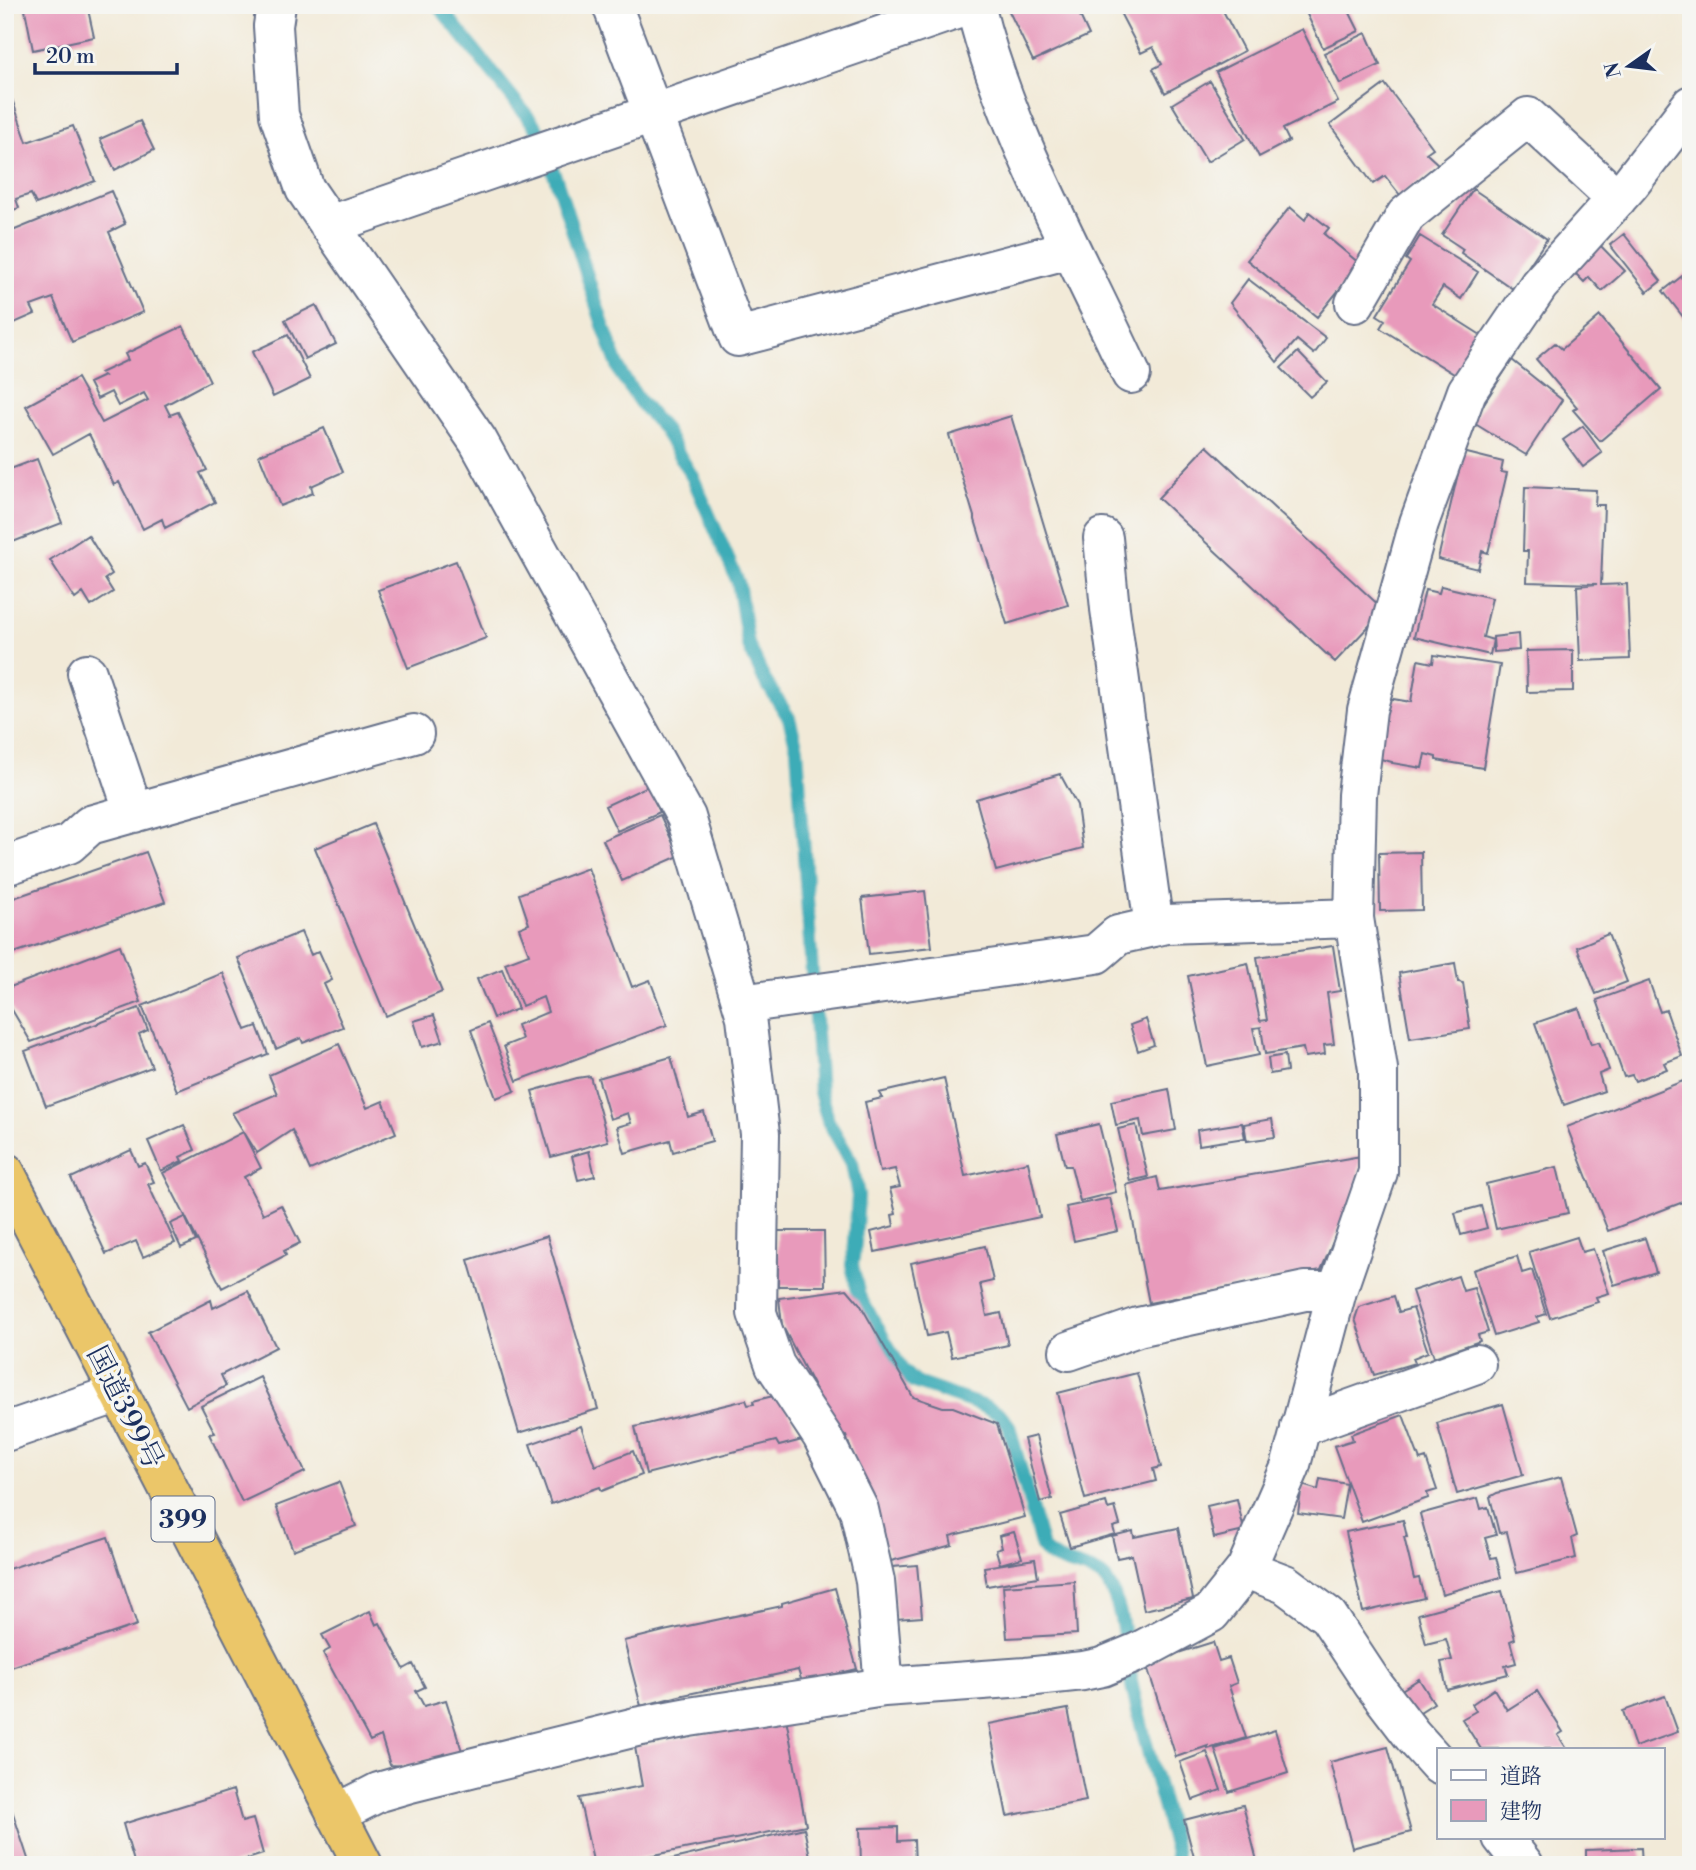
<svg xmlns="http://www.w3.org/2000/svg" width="1696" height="1870" font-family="'Libre Bodoni','Noto Serif JP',serif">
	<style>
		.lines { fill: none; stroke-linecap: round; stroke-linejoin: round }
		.stream { stroke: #3cacb7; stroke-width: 14 }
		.building { fill: #e89abb }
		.street-casing { stroke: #667089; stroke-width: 42 }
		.highway-casing { stroke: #667089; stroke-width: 42 }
		.street { stroke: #fff; stroke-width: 38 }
		.highway { stroke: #ebc669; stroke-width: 38 }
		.labels { text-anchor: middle; stroke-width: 7; stroke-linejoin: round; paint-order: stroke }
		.shield { fill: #f6f6f2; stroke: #5d6b8a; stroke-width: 2 }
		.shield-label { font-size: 26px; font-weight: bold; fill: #1b2f5e }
		.street-label { font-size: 28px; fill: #1b2f5e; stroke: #f6f6f2 }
	</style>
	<rect width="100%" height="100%" fill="#f6f6f2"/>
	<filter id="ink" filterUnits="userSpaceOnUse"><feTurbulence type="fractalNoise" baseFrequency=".0143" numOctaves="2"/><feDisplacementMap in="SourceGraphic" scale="14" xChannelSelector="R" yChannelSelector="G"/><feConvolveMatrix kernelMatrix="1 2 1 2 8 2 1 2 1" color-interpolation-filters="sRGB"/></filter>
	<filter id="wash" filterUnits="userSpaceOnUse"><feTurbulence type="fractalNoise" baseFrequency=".00686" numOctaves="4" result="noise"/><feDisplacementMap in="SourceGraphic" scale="28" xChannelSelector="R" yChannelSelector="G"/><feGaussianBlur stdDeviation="1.57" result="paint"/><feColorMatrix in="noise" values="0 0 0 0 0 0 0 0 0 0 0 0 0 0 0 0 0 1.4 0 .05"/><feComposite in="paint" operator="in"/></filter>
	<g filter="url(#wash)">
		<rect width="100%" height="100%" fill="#f2ead8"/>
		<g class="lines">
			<path class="stream" d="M438,5L536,127L556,179L604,328L621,374L640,402L663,428L693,478L738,582L748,644L764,679L789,718L797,748L820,1092L828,1121L852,1163L858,1196L855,1243L852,1265L859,1296L902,1370L914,1382L980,1405L1000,1414L1009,1426L1042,1548C1056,1567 1096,1565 1107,1582C1125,1610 1124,1649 1131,1681C1143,1739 1161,1796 1176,1853V1865"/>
		</g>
		<g id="blocks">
			<path class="building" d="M24,5H87L94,37L33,50Z
				M1006,5H1075L1089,35L1033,61Z
				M1116,5H1220L1244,51L1165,93L1153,69L1162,64L1153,47L1141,53Z
				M1305,5H1346L1359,31L1323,48L1303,6Z
				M1302,29L1338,102L1283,129L1289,141L1259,157L1216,72Z
				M1366,33L1380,65L1340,84L1324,53Z
				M5,79L27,142L73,126L95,181L36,204L31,194L16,199L19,208L5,213Z
				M1210,81L1245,139L1207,162L1172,104Z
				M1385,84L1433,148L1426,153L1440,166L1400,195L1385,176L1373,184L1330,125Z
				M140,121L154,150L115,170L100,139Z
				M1473,189L1547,239L1513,289L1461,253L1463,249L1442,235Z
				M111,191L125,224L109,232L143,312L72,342L53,298L31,306L35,314L5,327V234Z
				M1290,207L1305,220L1309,212L1329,228L1324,234L1360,264L1317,317L1247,260Z
				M1624,234L1661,281L1647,292L1610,245Z
				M1420,236L1478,272L1461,299L1443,287L1432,304L1484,337L1459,377L1380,328L1385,320L1377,315L1410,262L1406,259Z
				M1597,242L1625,271L1602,291L1589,277L1584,282L1570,268Z
				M1691,269V327L1663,291Z
				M1248,279L1326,338L1314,354L1297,340L1277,362L1230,303Z
				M316,305L336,344L305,359L285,320Z
				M1600,316L1661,389L1600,441L1573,410L1577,407L1536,359L1555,343L1562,349Z
				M183,326L210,381L165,405L170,415L178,412L207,470L200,473L215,502L165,528L162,519L143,529L119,482L114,485L89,434L53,454L26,406L77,378L102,423L148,400L144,393L118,406L111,392L97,399L89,383L104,376L100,373L128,360L125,354Z
				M288,335L310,379L273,397L252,352Z
				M1298,352L1327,382L1310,397L1281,368Z
				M1512,360L1562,400L1526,455L1472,422Z
				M1011,416L1068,605L1007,624L949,435Z
				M1583,426L1602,453L1583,467L1563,440Z
				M324,428L343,472L311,486L313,493L280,506L259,455Z
				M1207,446L1384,610L1335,662L1158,498Z
				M1463,452L1503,462L1501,472L1507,473L1488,553L1482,551L1478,569L1438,559Z
				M37,459L62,523L5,545V471Z
				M1525,487L1596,490L1595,505H1604L1601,585L1627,584L1630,659L1580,661L1577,586L1597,584L1527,582L1528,551H1523Z
				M88,535L112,574L105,579L113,592L91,606L83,593L75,599L50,560Z
				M456,561L486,638L408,668L378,590Z
				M1441,586L1492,598L1483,637L1493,640L1490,655L1414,637L1425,590L1439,593Z
				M1518,634L1519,650L1494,652L1493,637Z
				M1573,650V691L1527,692L1526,651Z
				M1434,655L1500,665L1483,768L1436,760V757L1425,754L1422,768L1392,763V762L1377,758L1387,698L1411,702L1418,660L1433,663Z
				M1060,774L1077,805L1083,848L996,871L976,799Z
				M648,786L660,812L617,831L605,806Z
				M660,815L679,856L622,881L603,840Z
				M373,824L442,992L386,1016L315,848Z
				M146,852L165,902L5,956V901Z
				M1421,852L1422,910L1380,911L1379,853Z
				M588,868L632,987L650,980L667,1025L517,1081L504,1046L522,1039L517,1025L548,1012L543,997L522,1006L505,963L529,954L519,928L529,924L519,894Z
				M925,891L932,947L869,954L862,898Z
				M301,932L311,955L319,951L332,980L324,984L343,1027L303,1043L301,1038L276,1049L238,958Z
				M1608,934L1627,982L1596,994L1577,947Z
				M120,945L141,1002L31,1042L5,998V989Z
				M1333,946L1340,991L1327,993L1334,1044L1324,1045L1325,1054L1305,1057L1303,1048L1265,1054L1261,1027L1253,1028L1259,1055L1207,1066L1188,976L1248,963L1260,1021L1267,1020L1257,957Z
				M1455,963L1458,982L1463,983L1470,1029L1410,1038L1399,973Z
				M502,969L518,1009L493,1018L477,979Z
				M223,973L246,1030L257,1026L268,1054L177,1091L142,1006Z
				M1649,981L1660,1012L1666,1010L1682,1056L1664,1063L1667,1069L1635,1081L1632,1075L1624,1077L1597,1000Z
				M139,1008L148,1030L139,1034L152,1067L46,1106L25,1051Z
				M1579,1008L1591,1044L1599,1042L1609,1070L1599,1074L1604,1091L1564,1105L1535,1023Z
				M434,1015L443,1041L422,1047L414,1021Z
				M1146,1019L1154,1045L1138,1051L1130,1025Z
				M488,1023L515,1091L496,1098L471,1030Z
				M339,1044L367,1108L383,1101L396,1133L310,1170L292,1130L257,1153L232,1113L277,1094L269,1075Z
				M1285,1055L1287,1071L1270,1074L1268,1058Z
				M671,1057L688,1117L704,1112L712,1141L673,1152L670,1140L625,1153L617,1127L631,1123L628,1113L610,1119L598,1078Z
				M590,1076L608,1141L551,1157L532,1091L577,1078Z
				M944,1078L965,1176L1028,1162L1040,1217L875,1252L871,1232L894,1226L892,1215L896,1214L890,1189L900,1187L895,1169L880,1172L865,1102L882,1098L879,1093Z
				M1683,1081L1691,1100V1199L1608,1231L1567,1127Z
				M1169,1089L1176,1130L1143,1136L1140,1120L1116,1125L1111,1101Z
				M1272,1119L1275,1137L1247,1141L1244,1124Z
				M1242,1123L1245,1138L1199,1145L1197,1130Z
				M1099,1124L1116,1192L1080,1201L1071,1166H1065L1057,1134Z
				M184,1125L195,1150L180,1157L182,1161L161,1171L148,1141Z
				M1136,1125L1148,1177L1130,1181L1118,1129Z
				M243,1132L261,1168L244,1177L263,1214L281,1205L300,1243L284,1251L286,1255L222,1288L163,1173Z
				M131,1150L138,1166L145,1163L154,1182L148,1184L175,1243L143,1257L136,1241L106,1254L71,1178Z
				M589,1151L595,1176L578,1180L572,1156Z
				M1361,1156L1356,1189L1321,1270L1149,1303L1126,1185L1157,1177L1160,1191Z
				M1557,1167L1568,1213L1496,1229L1486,1184Z
				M1110,1198L1118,1231L1074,1241L1066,1207Z
				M1481,1206L1487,1228L1461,1235L1455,1213Z
				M185,1217L196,1241L181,1248L170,1224Z
				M777,1231H824L825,1286H778Z
				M547,1236L598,1409L519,1433L468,1260Z
				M1577,1237L1582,1252L1593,1249L1609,1293L1596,1297L1598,1302L1550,1318L1529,1252Z
				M1645,1238L1656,1272L1614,1285L1603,1251Z
				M985,1246L993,1281L980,1284L987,1316L1001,1313L1008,1345L952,1357L946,1332L927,1336L911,1263Z
				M1517,1256L1522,1273L1532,1270L1546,1314L1537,1317L1539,1322L1494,1336L1473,1270Z
				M1458,1276L1463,1291L1474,1288L1488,1332L1478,1335L1480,1341L1434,1357L1412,1291Z
				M847,1289L860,1304L913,1397L943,1407H953L997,1424L1025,1517L950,1536L952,1545L891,1561L846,1436L841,1439L782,1325L779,1298Z
				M248,1291L276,1347L221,1375L226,1386L187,1407L148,1332L211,1300L213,1308Z
				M1394,1296L1399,1312L1413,1308L1428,1352L1413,1358L1415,1363L1374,1375L1355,1319L1359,1307Z
				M1137,1373L1161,1467L1153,1469L1156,1481L1085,1499L1058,1393Z
				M260,1377L305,1472L242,1502L209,1434L215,1433L201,1406Z
				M773,1396L774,1401L782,1398L802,1440L779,1446L776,1441L646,1474L635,1427L746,1400L748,1405L754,1404L753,1401Z
				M1503,1404L1523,1475L1457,1494L1437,1423Z
				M1403,1415L1420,1460L1426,1458L1437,1490L1427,1493L1428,1498L1362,1522L1334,1446L1353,1440L1351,1434Z
				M581,1426L595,1466L633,1451L642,1475L602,1491L600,1487L551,1504L530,1444Z
				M1036,1436L1052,1499L1040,1502L1024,1439Z
				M1561,1477L1577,1536L1572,1538L1576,1558L1517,1573L1507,1532L1499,1533L1490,1497L1497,1493Z
				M1320,1479L1347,1484L1341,1519L1298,1513L1302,1485L1318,1490Z
				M339,1482L356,1526L293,1550L276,1506Z
				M1478,1498L1481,1509L1488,1507L1496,1535L1485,1538L1491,1558L1496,1557L1501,1577L1442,1594L1420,1514Z
				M1237,1499L1244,1531L1214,1538L1207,1506Z
				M1106,1502L1108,1509L1115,1507L1120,1525L1113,1527L1115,1534L1070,1547L1060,1515Z
				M1403,1520L1407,1537H1404L1414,1579L1419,1578L1424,1598L1363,1612L1346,1532Z
				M1178,1528L1193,1599L1144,1610L1132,1555L1117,1558L1112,1536L1133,1531L1134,1537Z
				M1014,1532L1022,1558L1000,1564L996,1550L1002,1548L999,1536Z
				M108,1537L137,1625L5,1669V1570Z
				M1035,1559L1038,1577L987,1586L984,1567Z
				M917,1565L922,1617L896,1619L892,1567Z
				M1074,1581L1077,1634L1007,1638L1003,1586Z
				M835,1588L857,1669L802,1682L798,1670L679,1696L641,1706L624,1641L664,1631L782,1606V1603Z
				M1502,1591L1515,1639L1510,1641L1516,1663L1505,1666L1508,1674L1447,1690L1441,1662L1452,1660L1446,1639L1426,1644L1418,1614Z
				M370,1611L376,1625L380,1623L404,1669L413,1664L425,1687L416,1691L424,1706L446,1700L462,1751L408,1766L390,1765L381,1736L370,1741L323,1653L330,1649L322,1635Z
				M1213,1642L1219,1661L1229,1658L1237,1683L1229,1686L1246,1738L1208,1749V1746L1176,1757L1146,1663Z
				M1419,1679L1434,1703L1412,1717L1397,1693Z
				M1494,1689L1507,1710L1537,1691L1563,1732L1558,1735L1567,1749H1481L1462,1719L1476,1711L1472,1704Z
				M1665,1696L1678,1732L1635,1747L1623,1711Z
				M1068,1709L1086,1801L1007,1816L989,1724Z
				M786,1718L806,1825L603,1865H594L579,1798L642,1786L635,1747Z
				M1275,1730L1288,1773L1229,1792L1215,1749Z
				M1388,1747L1411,1832L1352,1848L1330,1762Z
				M1207,1752L1221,1790L1193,1800L1180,1762Z
				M233,1790L242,1822L253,1819L263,1854L229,1865H135L123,1824Z
				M6,1792L30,1865H5Z
				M1243,1805L1258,1865H1196L1184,1820Z
				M898,1827V1841L914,1840L915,1865H861L860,1828Z
				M804,1828L811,1861L798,1865H648Z
				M1641,1848L1642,1865H1586V1850Z"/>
		</g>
	</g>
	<g filter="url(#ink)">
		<use href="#blocks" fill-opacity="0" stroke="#667089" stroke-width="2"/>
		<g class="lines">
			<g class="street-casing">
				<path id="street" d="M276,5L273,26L279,115L305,189L478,441L686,817L746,1017L760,1134L757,1313L775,1365L822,1436L859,1510L875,1581L884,1687
					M612,5L738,337L1070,249
					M975,5C1007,136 1076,253 1131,374
					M329,225L970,5
					M1355,303L1406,215L1528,117L1617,199
					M1103,538L1110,609L1154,927
					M87,673L134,813
					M5,866L69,844L90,825L414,734
					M742,1004L1096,954L1118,935L1166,924L1354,918
					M1069,1351L1138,1327L1305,1291H1337
					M1300,1427L1476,1364
					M5,1432L119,1393
					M1246,1569L1285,1584L1328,1616L1373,1684L1412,1735L1439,1765
					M336,1814L379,1792L410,1783L636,1727L689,1717L884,1687L1026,1677L1083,1671L1102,1667L1138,1652L1211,1613L1246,1569L1290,1468L1337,1291L1378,1172V1069L1354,918L1357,795L1367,710L1419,523L1467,391L1539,285L1630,184L1691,105
					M1502,1837L1524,1865"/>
			</g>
			<g class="highway-casing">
				<path id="highway" d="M5,1172L363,1865"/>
			</g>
			<use href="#street" class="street"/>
			<use href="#highway" class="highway"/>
		</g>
	</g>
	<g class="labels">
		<rect class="shield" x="151.5" y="1496.5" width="63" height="45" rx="5"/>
		<g class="shield-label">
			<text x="183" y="1528">399</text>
		</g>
		<g class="street-label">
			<text transform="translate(126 1407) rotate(63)" y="10">国道399号</text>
		</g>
	</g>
	<rect width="1696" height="1870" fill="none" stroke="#f6f6f2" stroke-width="28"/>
	<rect x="1437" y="1748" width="228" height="91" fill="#f6f6f2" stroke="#9ea6b7" stroke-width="2"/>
	<rect x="1451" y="1770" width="35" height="10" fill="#ffffff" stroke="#9ea6b7" stroke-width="2"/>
	<text x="1500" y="1783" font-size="21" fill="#1b2f5e">道路</text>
	<rect x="1451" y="1800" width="35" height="21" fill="#e89abb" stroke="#9ea6b7" stroke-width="2"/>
	<text x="1500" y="1818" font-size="21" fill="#1b2f5e">建物</text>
	<g transform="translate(1629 66) rotate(256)" stroke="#f6f6f2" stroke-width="5" paint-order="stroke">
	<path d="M0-5L12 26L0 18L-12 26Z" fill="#1b2f5e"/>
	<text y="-10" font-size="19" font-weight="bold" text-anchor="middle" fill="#1b2f5e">N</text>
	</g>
	<path d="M35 63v10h142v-10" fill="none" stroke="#1b2f5e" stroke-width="3.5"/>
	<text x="46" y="63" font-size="21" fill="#1b2f5e" stroke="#f6f6f2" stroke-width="5" paint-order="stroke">20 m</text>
</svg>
